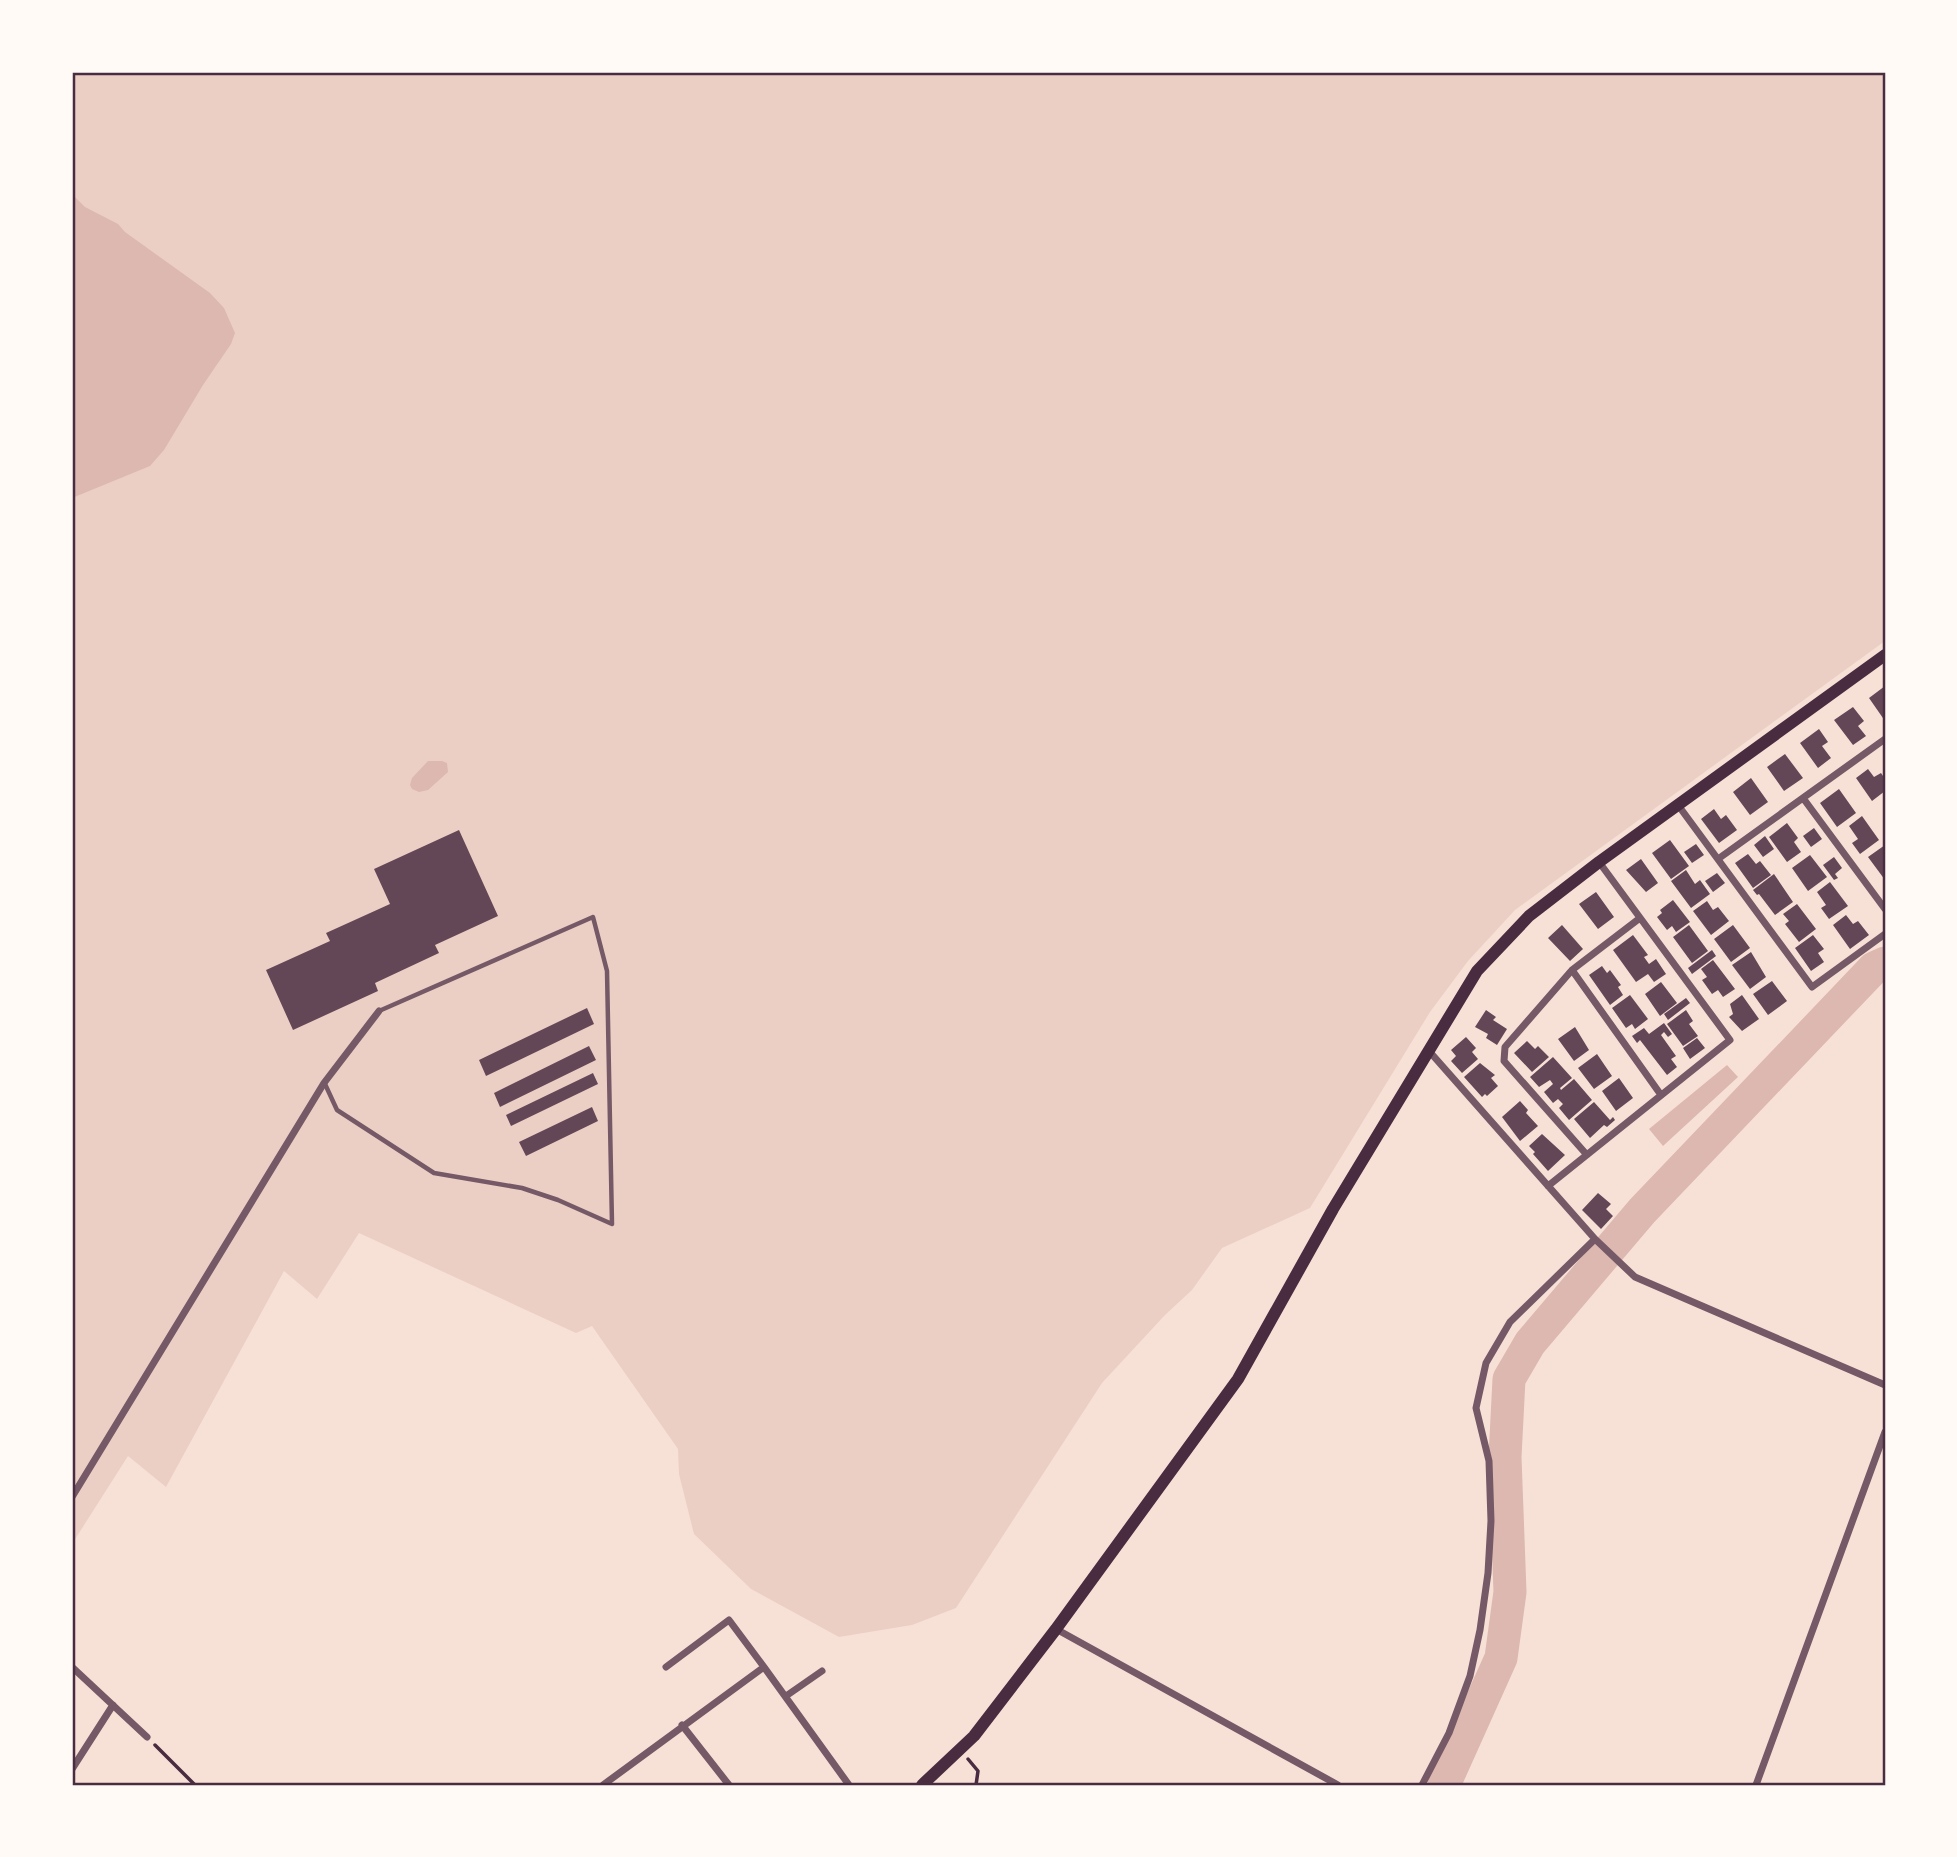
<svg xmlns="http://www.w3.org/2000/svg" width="1957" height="1857" font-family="Mulish,sans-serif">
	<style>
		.green { fill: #ebcfc5 }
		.water { fill: #dcb8b0 }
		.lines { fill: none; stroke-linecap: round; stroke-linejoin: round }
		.river { stroke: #dcb8b0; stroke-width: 33 }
		.building { fill: #644757 }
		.path { stroke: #4a2c40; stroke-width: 3.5 }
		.service { stroke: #755966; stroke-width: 4.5 }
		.minor { stroke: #755966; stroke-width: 7 }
		.secondary { stroke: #4a2c40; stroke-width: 12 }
		.neatline { fill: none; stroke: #4a2c40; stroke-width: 2.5 }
	</style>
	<rect width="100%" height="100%" fill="#f7e1d7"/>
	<path class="green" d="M72,72H1885V641L1515,910L1468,961L1430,1012L1310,1208L1222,1248L1192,1290L1165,1315L1102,1383L956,1608L912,1625L839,1637L751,1589L694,1534L679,1474L678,1449L592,1326L576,1333L359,1233L317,1299L284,1271L166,1487L128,1456L72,1544Z"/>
	<path class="water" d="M72,194L85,207L118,224L125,232L210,293L224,308L235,333L231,344L203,385L164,450L150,466L72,498Z
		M428,761H442L447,763L448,772L428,790L419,792L412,789L410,785L412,778Z
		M1727,1065L1738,1077L1663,1146L1649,1129Z"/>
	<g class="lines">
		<path class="river" d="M1444,1785L1501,1658L1510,1592L1505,1457L1509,1379L1530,1343L1642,1211L1874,968L1885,963"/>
	</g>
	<path class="building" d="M1885,686V721L1869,698Z
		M1853,707L1864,721L1858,726L1866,736L1853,745L1834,720Z
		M1819,729L1828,742L1822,746L1831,758L1818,768L1800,743Z
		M1785,754L1803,778L1784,791L1767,767Z
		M1868,769L1874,777L1881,773L1885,779V791L1872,801L1856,778Z
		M1751,778L1768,802L1750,815L1733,792Z
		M1839,789L1856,813L1837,827L1820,803Z
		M1714,809L1721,819L1726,815L1737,830L1719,843L1701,819Z
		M1862,816L1879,840L1860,854L1852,843L1858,839L1849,826Z
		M1787,823L1798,838L1794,842L1801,852L1787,862L1769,837Z
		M1814,828L1822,839L1811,847L1803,836Z
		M459,830L498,916L435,945L439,953L375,983L378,991L293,1030L266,970L330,941L326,933L390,904L374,869Z
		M1765,836L1774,849L1763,857L1754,845Z
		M1670,840L1689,866L1671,879L1652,853Z
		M1696,844L1704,855L1692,863L1684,852Z
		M1885,845V880L1868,857Z
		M1748,854L1756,864L1760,861L1771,875L1753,888L1735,863Z
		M1810,855L1827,877L1808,891L1792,868Z
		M1834,857L1842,868L1835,874L1838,878L1834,880L1823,865Z
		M1641,859L1658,883L1646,892L1626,870Z
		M1686,870L1695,884L1700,880L1710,894L1691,908L1671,881Z
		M1717,873L1725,883L1713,892L1705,881Z
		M1774,874L1793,902L1775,915L1759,894L1757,895L1753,890Z
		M1830,882L1848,906L1829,919L1821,908L1826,905L1817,892Z
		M1596,892L1614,917L1598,929L1579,904Z
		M1673,900L1690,922L1676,932L1672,926L1667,930L1657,917L1662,913L1660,910Z
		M1707,901L1713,910L1718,907L1729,921L1711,935L1693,911Z
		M1797,904L1816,929L1799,942L1785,924L1789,921L1783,914Z
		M1846,915L1853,924L1858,921L1869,935L1850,949L1833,925Z
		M1562,925L1583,949L1570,961L1548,938Z
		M1689,925L1708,951L1692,963L1673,937Z
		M1733,925L1750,948L1731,962L1714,939Z
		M1633,935L1648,955L1644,957L1649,964L1656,959L1666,974L1654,982L1648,974L1636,982L1613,950Z
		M1813,935L1824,949L1818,953L1824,962L1811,971L1795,948Z
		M1712,950L1716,956L1692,974L1688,968Z
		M1751,952L1766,977L1750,989L1732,965Z
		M1713,960L1735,989L1723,997L1718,990L1712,994L1702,980L1707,977L1701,969Z
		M1602,966L1607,973L1610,970L1621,985L1618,987L1623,995L1610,1005L1589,975Z
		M1772,981L1787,1001L1768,1015L1753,994Z
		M1661,982L1677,1003L1660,1016L1645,994Z
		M1630,995L1648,1019L1635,1029L1632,1024L1626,1028L1612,1008Z
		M1742,995L1759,1019L1742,1031L1729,1017L1733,1014L1730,1004Z
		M1686,998L1690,1003L1668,1020L1664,1014Z
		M587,1008L594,1024L486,1076L479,1060Z
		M1486,1010L1496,1017L1493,1020L1507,1029L1497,1045L1486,1038L1488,1034L1475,1027Z
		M1686,1010L1693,1021L1689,1024L1698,1036L1683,1046L1667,1024Z
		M1664,1023L1672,1034L1668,1037L1664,1032L1661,1035L1676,1056L1671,1059L1677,1067L1667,1075L1640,1040L1637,1043L1632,1036L1644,1028L1649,1034Z
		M1575,1027L1589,1050L1574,1061L1558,1039Z
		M1466,1037L1476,1048L1472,1052L1478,1059L1462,1073L1451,1061L1456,1056L1451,1050Z
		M1697,1038L1705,1048L1690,1059L1683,1048Z
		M1527,1041L1535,1049L1538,1046L1549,1057L1532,1072L1514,1053Z
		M589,1046L596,1060L500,1107L494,1093Z
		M1597,1054L1612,1076L1594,1089L1578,1068Z
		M1553,1057L1572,1078L1560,1088L1561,1090L1574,1079L1592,1100L1569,1120L1559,1108L1563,1104L1558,1099L1553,1103L1544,1092L1553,1084L1550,1080L1539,1087L1530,1077Z
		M1480,1063L1495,1075L1491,1078L1498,1086L1487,1096L1485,1094L1482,1097L1464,1077Z
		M593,1073L598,1084L511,1126L506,1115Z
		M1619,1078L1633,1098L1616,1111L1602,1091Z
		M1520,1101L1528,1110L1526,1113L1538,1126L1520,1141L1502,1117Z
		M1594,1102L1610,1120L1613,1117L1615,1120L1607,1127L1604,1125L1590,1138L1574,1119Z
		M592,1107L598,1121L526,1156L519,1142Z
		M1542,1134L1565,1155L1548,1171L1533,1154L1535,1152L1529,1146Z
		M1598,1193L1611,1204L1606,1209L1613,1216L1601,1229L1582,1210Z"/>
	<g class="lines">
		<path class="path" d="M155,1745L195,1785
			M968,1759L978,1771L976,1785"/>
		<path class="service" d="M325,1084L337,1110L434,1173L522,1188L558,1200L612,1224L607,971L593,917L379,1011"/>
		<path class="minor" d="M1803,798L1885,909
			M1678,805L1812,987L1885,934
			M1718,859L1885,739
			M1572,970L1661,1095
			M1429,1051L1595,1239L1635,1277L1885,1385
			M1587,1155L1504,1061L1505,1047L1572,970L1640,918
			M1548,1186L1730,1040L1599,862
			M72,1497L324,1083L379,1011
			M1056,1629L1338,1785
			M72,1667L147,1737
			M666,1667L729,1620L764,1667
			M786,1696L822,1671
			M682,1725L729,1785
			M72,1769L113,1705
			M603,1785L764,1667L849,1785
			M1422,1785L1449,1733L1470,1676L1480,1630L1488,1573L1491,1521L1489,1461L1476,1408L1486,1363L1510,1322L1595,1239
			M1756,1785L1885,1432"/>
		<path class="secondary" d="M922,1785L974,1736L1056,1629L1238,1379L1333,1209L1477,971L1529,916L1599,862L1885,655"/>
	</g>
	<rect width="1957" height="1857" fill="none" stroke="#fffaf5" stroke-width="147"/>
	<rect x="74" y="74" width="1810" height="1710" class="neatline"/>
</svg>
